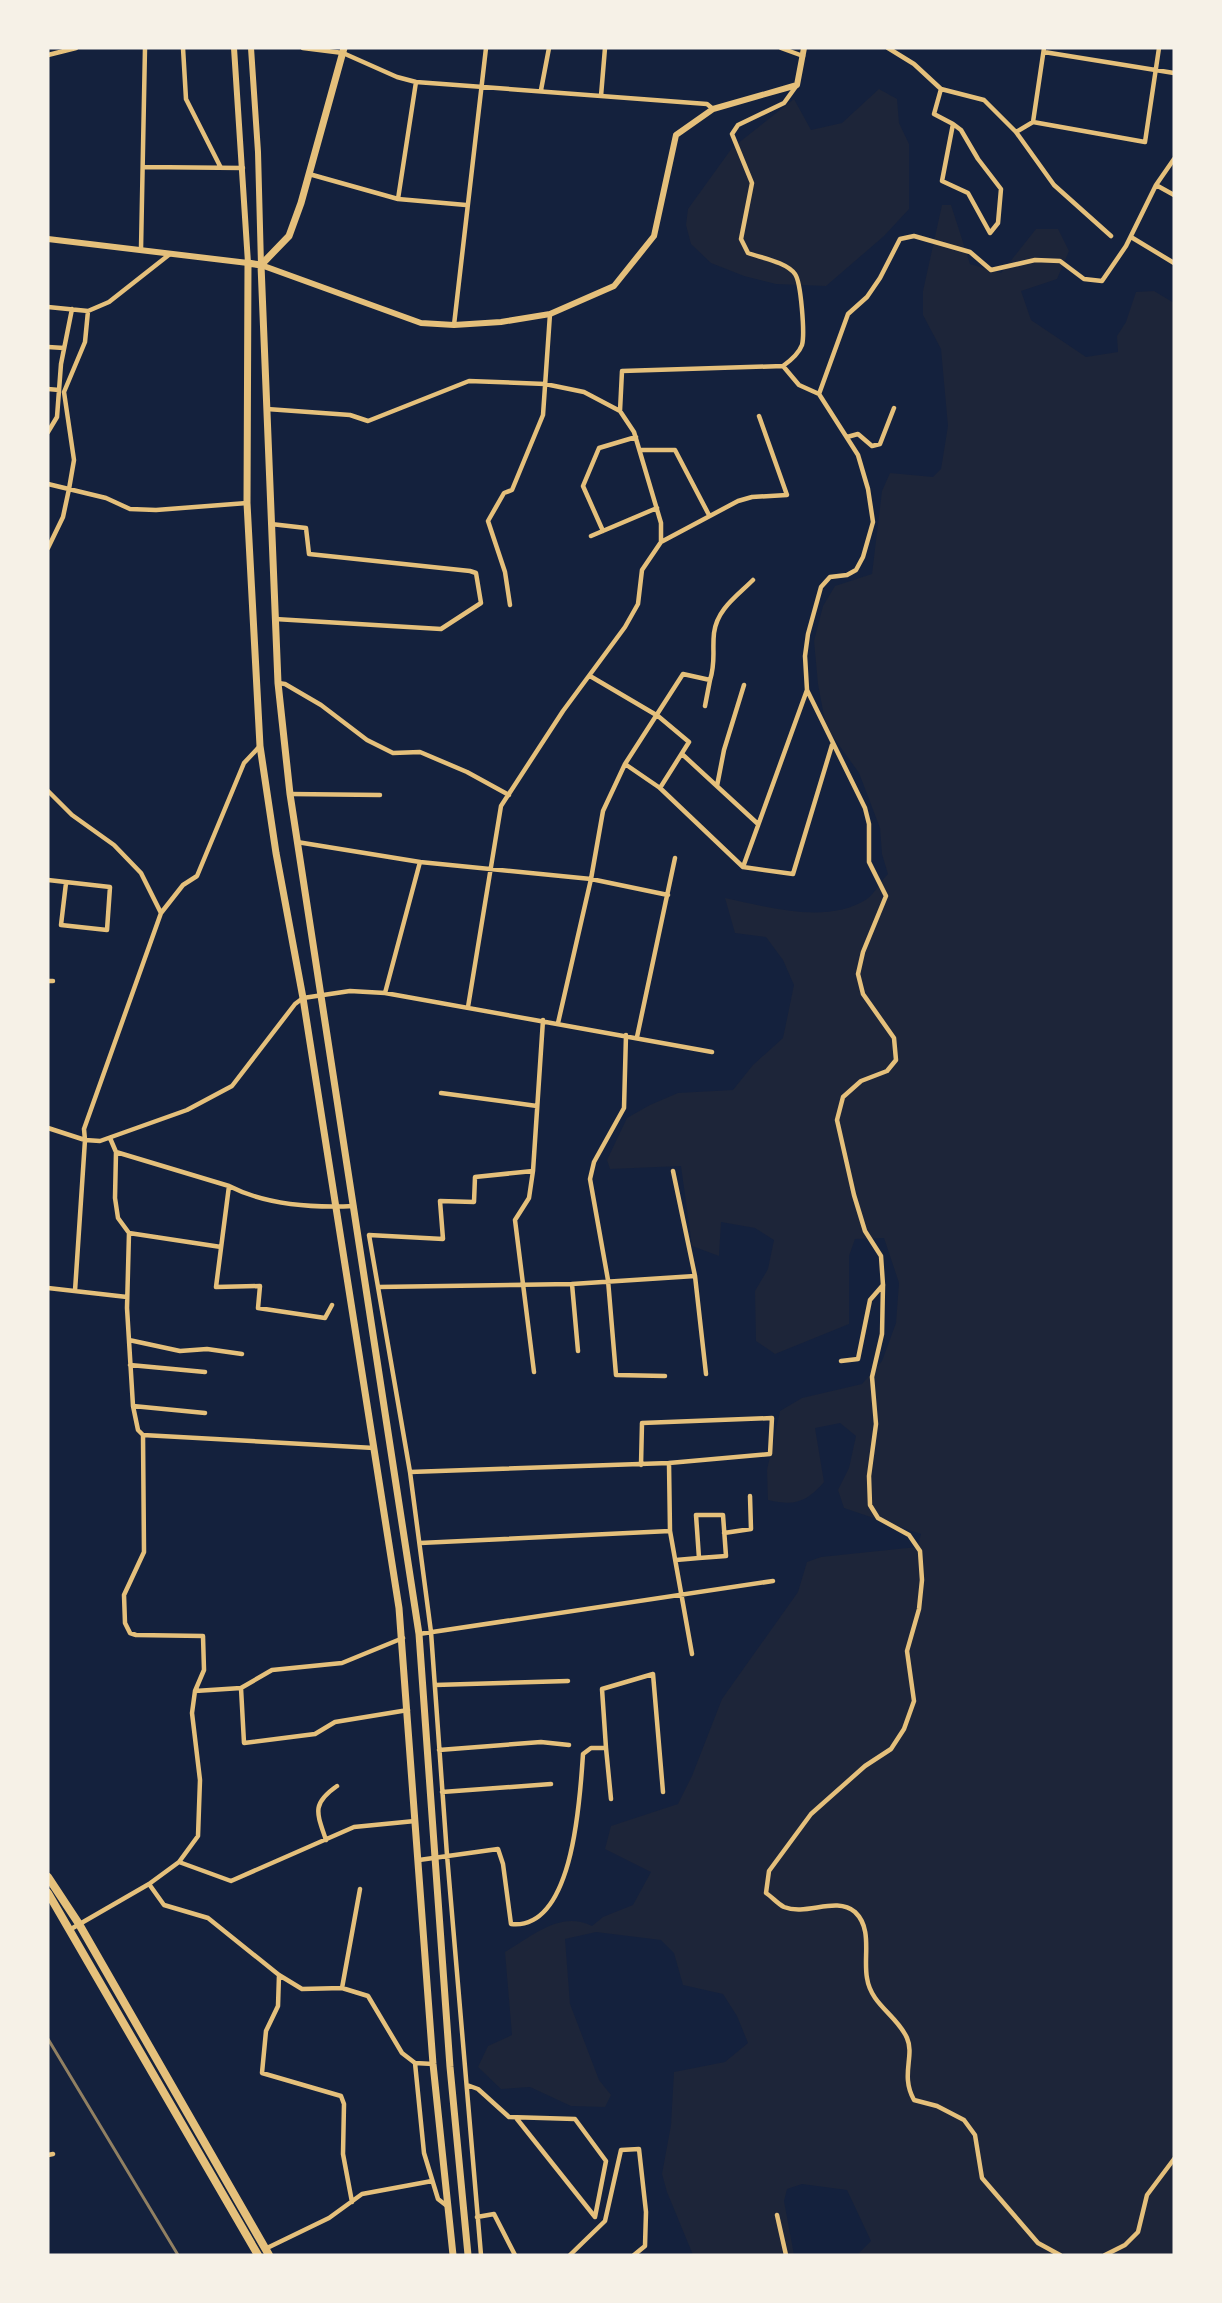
<svg xmlns="http://www.w3.org/2000/svg" width="1222" height="2303" font-family="'Fira Sans',sans-serif">
	<style>
		.green { fill: #1d2539 }
		.lines { fill: none; stroke-linecap: round; stroke-linejoin: round }
		.minor { stroke: #e5c07b; stroke-width: 4.5 }
		.tertiary { stroke: #e5c07b; stroke-width: 6 }
		.secondary { stroke: #e5c07b; stroke-width: 7 }
		.trunk { stroke: #e5c07b; stroke-width: 8 }
		.rail { stroke: #918062; stroke-width: 3 }
	</style>
	<rect width="100%" height="100%" fill="#14213d"/>
	<path class="green" d="M879,89L897,99L899,123L909,144V209L884,236L826,286L776,284L744,276L711,263L691,244L686,225L688,209L732,148L794,99L811,130L842,123Z
		M942,205H951L970,264L1001,273L1036,229H1058L1069,251L1057,279L1021,291L1031,320L1086,357L1118,352L1117,336L1126,322L1136,292L1154,291L1174,303V2255H857L871,2241L847,2190L802,2184L787,2189L784,2201L794,2255H693L667,2192L662,2174L671,2125L674,2072L725,2062L748,2043L737,2016L723,1994L683,1985L674,1953L661,1940L596,1932L565,1939L570,2004L599,2080L611,2095L605,2107L571,2106L530,2087L501,2089L478,2067L488,2046L512,2035L505,1952C532,1936 561,1910 592,1926L603,1917L633,1905L651,1872L605,1849L611,1826L678,1804L692,1776L722,1699L798,1592L807,1562L821,1557L917,1547L921,1534L844,1508L838,1490L849,1468L856,1436L840,1423L815,1428L824,1482C806,1503 794,1506 768,1500L767,1470L780,1411L802,1398L862,1384L882,1361L896,1323L899,1283L884,1238L855,1239L849,1256V1324L775,1354L756,1341L755,1291L768,1269L774,1240L755,1228L721,1222L719,1256L692,1246L681,1166L610,1169L607,1160L627,1118L650,1105L678,1093L733,1090L753,1065L783,1038L794,985L783,960L766,937L735,933L725,898C768,907 827,925 867,899C875,893 881,881 888,874L882,854L880,828L859,773L826,727L818,684L814,641L823,606L835,586L872,574L882,491L890,473L933,477L941,469L948,426L941,349L923,315V291Z"/>
	<g class="lines">
		<path class="minor" d="M183,48L186,99L221,168
			M303,48L343,53L397,77L416,82L707,104L713,109
			M781,48L803,56
			M888,48L914,64L941,89L984,100L1016,132L1054,185L1111,236
			M1044,52L1174,73
			M48,55L76,48
			M941,89L934,114L953,124L942,181L968,193L990,233L998,223L1001,189L978,159L961,130L953,124
			M541,90L549,48
			M601,96L605,48
			M1033,122L1044,48
			M1016,132L1033,122L1145,142L1159,48
			M144,167L243,168
			M309,174L398,199L416,82
			M1156,185L1174,195
			M398,199L466,205
			M1131,237L1174,263
			M141,249L145,48
			M48,307L88,311L109,302L170,254
			M454,325L486,48
			M48,347L64,348
			M783,366L799,385L819,394L858,455L868,489L873,522L863,557L856,570L847,575L830,577L821,587L808,634L805,656L807,690L865,808L869,824V862L886,896L863,952L858,974L863,994L894,1038L896,1060L887,1071L861,1081L843,1097L837,1120L854,1195L865,1231L881,1256L883,1285L882,1334L872,1377L876,1424L869,1476L870,1505L878,1518L909,1535L920,1551L922,1580L919,1609L907,1651L914,1701L904,1729L891,1749L865,1766L811,1814L769,1871L766,1893C772,1897 778,1904 784,1907C807,1916 836,1896 855,1912C873,1929 863,1957 867,1978C871,2005 897,2015 907,2038C915,2056 900,2075 914,2100L937,2106L964,2120L975,2135L982,2178L1038,2243L1060,2255
			M48,389L59,390
			M819,394L848,314L867,297L880,278L900,239L914,236L970,252L991,270L1035,260L1060,261L1084,279L1102,281L1126,246L1156,185L1174,159
			M267,409L350,415L368,421L469,381L545,384L584,392L620,411L634,432L661,523V542L642,570L638,604L625,627L563,711L501,806L468,1007
			M620,411L622,371L783,366C790,361 799,353 802,345C805,334 801,282 795,274C786,262 762,258 748,253L741,239L752,183L732,134L738,125L784,103L797,85
			M48,432L57,417L61,364L72,309
			M847,437L858,434L872,446L880,444L894,408
			M640,450H675L709,515
			M48,484L106,498L130,509L156,510L247,503
			M271,524L306,528L309,554L470,571L476,573L481,603L441,629L275,619
			M603,531L583,486L599,448L636,437
			M591,536L657,508
			M661,542L738,501L752,497L787,495L759,416
			M48,548L63,517L69,489L74,460L64,392L85,342L88,311
			M510,605L505,572L488,521L504,493L512,490L543,415L550,314
			M590,676L658,716L689,742L660,788
			M278,683L285,684L321,705L367,740L393,753L420,752L467,772L509,795
			M705,706L710,680
			M682,754L758,824
			M625,764L660,788L743,867L793,874L832,745
			M717,786L724,750L744,685
			M48,791L72,815L114,845L141,873L161,913
			M290,794L380,795
			M297,842L420,862L591,879L668,895
			M743,867L807,690
			M48,880L110,887L107,930L61,925L66,883
			M48,981H53
			M385,993L420,862
			M558,1023L591,879L603,811L625,764L683,674L710,680C716,661 712,651 714,633C717,609 737,596 753,580
			M626,1035L624,1108L594,1162L590,1179L608,1280L616,1375L665,1376
			M637,1037L675,858
			M441,1093L537,1106
			M48,1128L85,1140L100,1141L187,1110L232,1086L295,1004L303,998L350,991L385,993L712,1052
			M110,1138L116,1152L229,1186C266,1205 313,1208 354,1206
			M673,1171L695,1276L706,1374
			M229,1186L216,1287L260,1286L258,1308L325,1318L332,1305
			M129,1233L221,1247
			M572,1284L578,1351
			M378,1287L572,1284L695,1276
			M48,1288L127,1297
			M75,1291L85,1140L84,1129L161,913L183,885L197,876L244,763L260,746
			M129,1340L180,1351L207,1349L242,1354
			M841,1361L858,1359L870,1300L883,1285
			M130,1365L205,1372
			M534,1372L515,1220L529,1198L533,1171L543,1020
			M133,1406L205,1413
			M143,1435L374,1448
			M641,1465L642,1423L772,1418L770,1454L669,1463
			M410,1472L669,1463L670,1531L692,1654
			M724,1533L751,1529L750,1496
			M420,1543L670,1531
			M676,1560L699,1558L696,1515H723L726,1556L699,1558
			M419,1634L773,1581
			M435,1685L568,1681
			M241,1688L244,1743L315,1734L335,1722L408,1710
			M195,1691L241,1688L272,1670L342,1663L403,1638
			M606,1748L611,1799
			M439,1750L541,1742L569,1745
			M442,1792L551,1784
			M326,1840C317,1813 311,1804 337,1786
			M419,1860L498,1849L503,1864L511,1924C574,1931 580,1797 583,1754L591,1748H606L602,1689L653,1674L663,1792
			M179,1862L231,1881L354,1827L415,1821
			M149,1884L164,1905L208,1918L279,1975L302,1989L342,1988L368,1996L402,2053L415,2063L433,2064
			M71,1929L149,1884L179,1862L198,1836L200,1780L192,1713L195,1691L204,1670L203,1636L136,1635L130,1633L125,1623L124,1595L144,1552L143,1435L138,1430L133,1406L127,1308L129,1233L118,1218L115,1198L116,1152
			M279,1975L278,2006L266,2031L262,2073L341,2096L344,2104L343,2154L352,2202
			M342,1988L360,1889
			M415,2063L424,2153L438,2199L447,2206
			M467,2085L478,2089L509,2117L575,2119L606,2161L595,2217L517,2119
			M48,2155L53,2154
			M777,2215L786,2255
			M477,2217L494,2214L515,2255
			M265,2249L329,2218L362,2194L432,2181
			M481,2255L447,1855L431,1632L410,1472L369,1235L443,1239L440,1201L474,1202L475,1177L533,1171
			M570,2255L605,2221L621,2150L639,2149L646,2212L645,2246L634,2255
			M1105,2255L1125,2245L1138,2232L1147,2195L1174,2159"/>
		<path class="tertiary" d="M251,48L258,152L261,265L421,323L454,325L501,322L550,314L614,286L654,236L676,135L713,109L797,85L804,48
			M48,239L248,263L234,48"/>
		<path class="secondary" d="M344,48L301,203L289,236L261,265L278,683L290,794L419,1634L450,2067L468,2255
			M261,265L248,263L247,503L260,746L276,853L303,998L399,1608L433,2064L453,2255"/>
		<path class="trunk" d="M48,1877L79,1924L269,2255
			M48,1893L258,2255"/>
		<path class="rail" d="M48,2039L178,2255"/>
	</g>
	<rect width="1222" height="2303" fill="none" stroke="#f6f1e7" stroke-width="99"/>
</svg>
